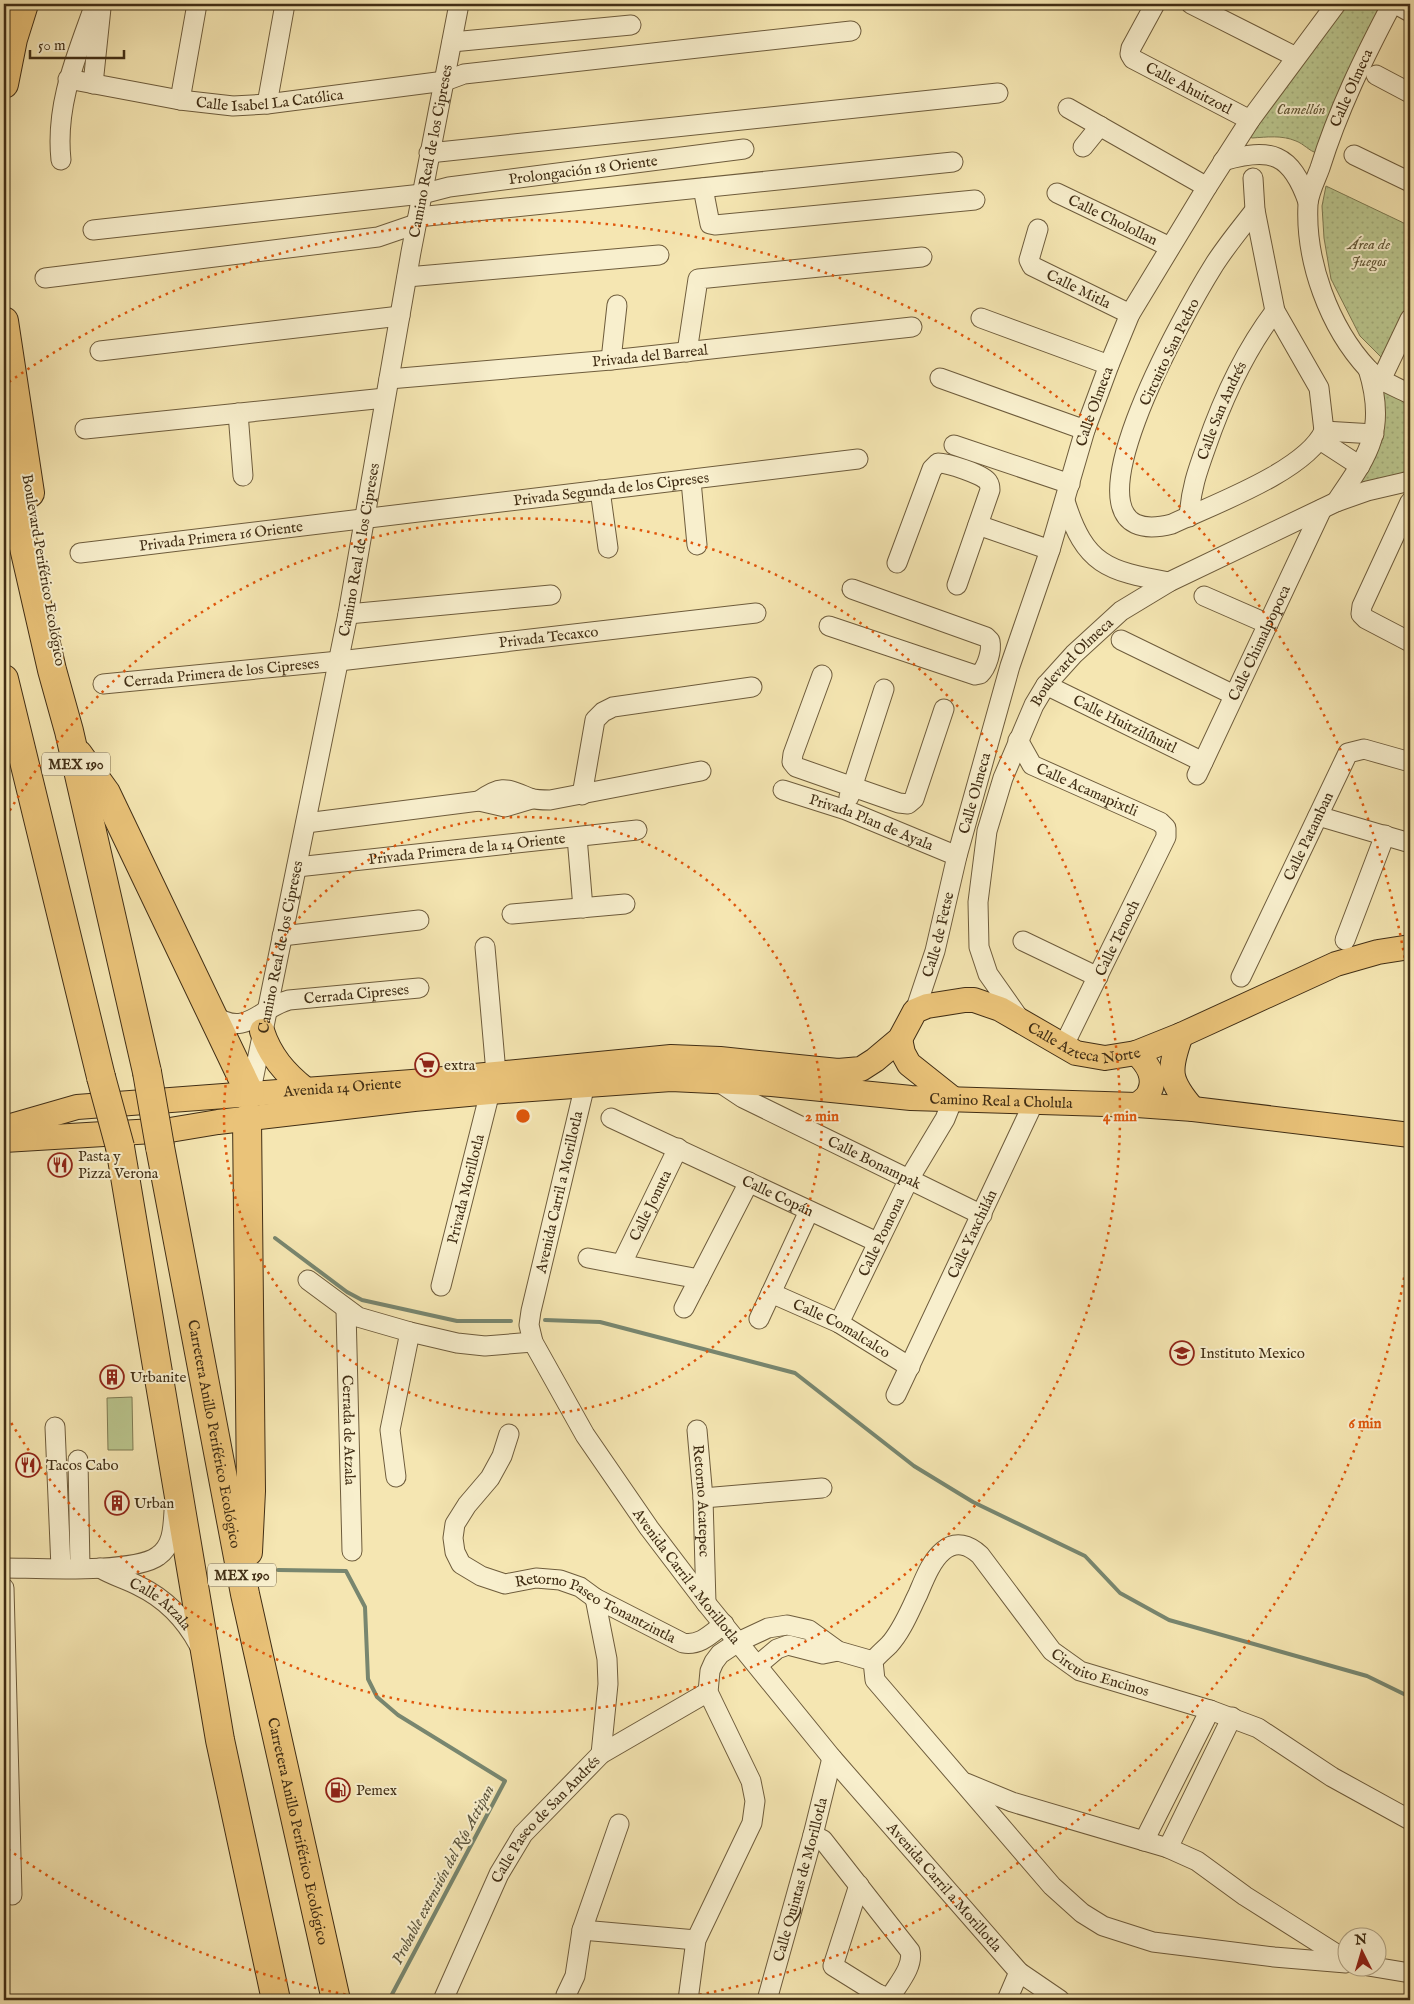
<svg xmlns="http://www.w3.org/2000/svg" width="1414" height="2004" font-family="'IM FELL English',serif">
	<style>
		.park { fill: url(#park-dots); stroke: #7e7a52 }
		.pitch { fill: #bac68e; stroke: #7e7a52 }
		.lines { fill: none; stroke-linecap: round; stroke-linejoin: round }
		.stream { stroke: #78866f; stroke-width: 4 }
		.minor-casing { stroke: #6e5c3c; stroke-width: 21 }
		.major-casing { stroke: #412e15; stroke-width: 26 }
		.highway-casing { stroke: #412e15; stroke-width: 30 }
		.minor { stroke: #f8efcd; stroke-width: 19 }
		.major { stroke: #eac379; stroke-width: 24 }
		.highway { stroke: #eac379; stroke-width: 28 }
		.highway-bridge-casing { stroke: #412e15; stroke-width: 30; stroke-linecap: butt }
		.highway-bridge { stroke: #eac379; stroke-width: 28 }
		.ring { fill: none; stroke: #e0570c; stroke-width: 2.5; stroke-dasharray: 2.5 5 }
		.labels { text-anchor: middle; stroke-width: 4; stroke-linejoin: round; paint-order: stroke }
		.shield { fill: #f8efcd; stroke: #78684c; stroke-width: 1 }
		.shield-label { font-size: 14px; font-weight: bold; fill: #412e15 }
		.street-label { font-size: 15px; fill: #412e15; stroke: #f8efcd }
		.park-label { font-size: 15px; font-style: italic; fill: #5f5433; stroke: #f8efcd }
		.poi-label { font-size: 15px; fill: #412e15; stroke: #f8efcd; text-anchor: start }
		.water-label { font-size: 16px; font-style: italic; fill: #58523a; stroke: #f8efcd }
		.centre { fill: #e0570c; stroke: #f8efcd; stroke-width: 2.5 }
		.ring-label { font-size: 15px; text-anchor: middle; font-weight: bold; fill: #e0570c; stroke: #f8efcd; stroke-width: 4; stroke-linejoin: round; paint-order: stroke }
	</style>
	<defs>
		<pattern id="park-dots" width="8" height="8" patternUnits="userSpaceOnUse" patternTransform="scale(1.25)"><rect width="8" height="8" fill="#bac68e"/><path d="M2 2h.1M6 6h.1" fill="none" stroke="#a1aa7a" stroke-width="1.8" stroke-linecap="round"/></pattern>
	</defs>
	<rect width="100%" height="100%" fill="#f5e6b2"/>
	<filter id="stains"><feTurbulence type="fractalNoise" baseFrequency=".004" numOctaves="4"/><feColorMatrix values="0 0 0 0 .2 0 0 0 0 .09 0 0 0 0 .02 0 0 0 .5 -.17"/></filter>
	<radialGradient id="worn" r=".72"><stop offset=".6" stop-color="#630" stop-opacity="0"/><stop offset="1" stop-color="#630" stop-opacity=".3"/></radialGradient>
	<path class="park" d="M1340,4H1385L1317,153C1309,151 1304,144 1296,141C1282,135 1267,137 1252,138L1248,136Z
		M1326,186L1410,226V301L1382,358L1360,336L1331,279L1324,238L1322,206Z
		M1382,388L1410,400V474L1352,489L1375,458L1382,440Z"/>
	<path class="pitch" d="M132,1397L133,1450H108L107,1398Z"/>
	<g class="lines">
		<path class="stream" d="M275,1238L347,1292L362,1300L457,1321H511
			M545,1320L600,1322L795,1373L914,1466L973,1502L1085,1556L1120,1593L1169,1620L1367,1676L1410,1697
			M278,1570L346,1571L365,1607L368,1679L377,1697L398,1715L505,1781L389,2000"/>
		<g class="minor-casing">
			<g id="minor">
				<path id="s1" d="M1155,4L1131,48L1130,54L1133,59L1250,120"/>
				<path d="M1191,4L1296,57"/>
				<path d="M1392,4C1364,57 1338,110 1320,168C1316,179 1309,192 1308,204C1305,261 1329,327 1368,369C1379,381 1396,387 1410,394"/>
				<path d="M1401,7L1410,12"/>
				<path d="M452,42L631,25"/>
				<path d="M1376,75L1410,93"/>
				<path id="s2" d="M68,79L180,100L233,106L267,104L445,81L464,74L851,31"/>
				<path d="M93,84L101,8"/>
				<path d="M180,100L197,4"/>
				<path d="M267,104L285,4"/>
				<path d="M1068,108L1207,187"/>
				<path d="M1083,147L1100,126"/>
				<path d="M429,153L998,93"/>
				<path d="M1354,155L1410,182"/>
				<path d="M61,160C55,104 77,55 95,4"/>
				<path d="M1223,161C1271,147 1291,153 1308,202"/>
				<path d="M1253,178L1255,210L1275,311L1319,388L1324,431"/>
				<path d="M703,188L710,224L715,225L975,200"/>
				<path id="s3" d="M1057,193L1170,247"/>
				<path d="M1255,210C1241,228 1226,246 1214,265C1192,300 1042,557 1172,524C1212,505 1306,471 1324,431"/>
				<path d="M418,217L953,162"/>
				<path id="s4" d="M1038,229L1029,260L1032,266L1130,314"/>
				<path id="s5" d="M93,230L422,194L449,187L744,149"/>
				<path d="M407,277L659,255"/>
				<path d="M45,278L378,237L416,224"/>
				<path d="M981,318L1109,365"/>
				<path d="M100,351L400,316"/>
				<path d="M687,352L698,279L922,257"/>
				<path d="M611,360L617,305"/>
				<path d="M940,378L1085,430"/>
				<path id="s6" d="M389,379L611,360L912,327"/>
				<path d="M1374,388L1381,380L1410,319"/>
				<path d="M238,413L243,476"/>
				<path d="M85,429L385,398"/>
				<path d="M1324,431L1374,434"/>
				<path d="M1320,440L1360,466"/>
				<path d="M954,445L1070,484"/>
				<path d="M691,481L697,545"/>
				<path d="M600,490L608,548"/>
				<path d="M1065,501C1085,565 1107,571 1169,582"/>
				<path d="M1336,502C1369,454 1387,430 1368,369"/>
				<path d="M1410,502L1362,606L1361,614L1366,619L1410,642"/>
				<path id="s7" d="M1189,517C1191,489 1197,472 1206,447C1223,398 1244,352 1275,311"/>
				<path d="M978,525L1050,550"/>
				<path id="s8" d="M80,553L858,459"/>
				<path d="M897,563L932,469L938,463C947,463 983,474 988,482C990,485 990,487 990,490L957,585"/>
				<path d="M1204,596L1268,624"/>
				<path d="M348,614L551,595"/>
				<path d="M829,626L975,675L980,674C987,667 992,651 990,641L986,637L852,589"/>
				<path d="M1121,640L1234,695"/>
				<path d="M822,675L793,754L792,762L796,767L899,803L908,804L914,799L944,709"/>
				<path id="s9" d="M103,684L339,661L756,613"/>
				<path id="s10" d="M1046,685L1203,762"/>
				<path id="s11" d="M1018,740L1032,765L1160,822L1166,828V837L1063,1047"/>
				<path id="s12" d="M1197,775L1322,509"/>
				<path id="s13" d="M783,790L846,810L957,856"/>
				<path d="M582,795L595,720L603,712L613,707L752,687"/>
				<path d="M849,797L884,689"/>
				<path d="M479,801C502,784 507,789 530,798C536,800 544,800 550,800L701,771"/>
				<path d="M1318,816L1410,843"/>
				<path d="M306,823L479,801L505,807L532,799"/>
				<path d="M577,837L583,908"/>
				<path id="s14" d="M297,867L637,830"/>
				<path d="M512,914L625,904"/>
				<path d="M282,936L419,920"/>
				<path d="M1345,940L1385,835"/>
				<path d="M1023,941L1098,977"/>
				<path d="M485,947L496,1073"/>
				<path id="s15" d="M1241,977L1348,753L1364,749L1410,762"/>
				<path id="s16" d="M915,1011L935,951L957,856L1010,666L1050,550L1085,430L1109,365L1130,314L1207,187L1250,120L1336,4"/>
				<path id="s17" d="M213,1015C247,1038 259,1008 289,1000L419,988"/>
				<path id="s18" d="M1019,1018L988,974L979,947L978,902L987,831L1003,778L1034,705L1046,685L1074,654L1121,611L1169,582L1336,502L1367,491L1410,481"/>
				<path id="s19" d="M588,1072L531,1311L529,1325L533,1342L585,1435L649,1528L706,1603L832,1758L1019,1972L1060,2000"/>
				<path id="s20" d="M716,1080L743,1098L982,1215"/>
				<path id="s21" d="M250,1095L348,614L411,252L459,4"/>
				<path id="s22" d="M611,1118L877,1242"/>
				<path d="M588,1258L699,1279"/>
				<path id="s23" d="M622,1263L678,1148"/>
				<path d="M308,1280L358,1317L410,1332L457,1343L485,1346L533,1342"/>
				<path id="s24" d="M441,1286L490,1092"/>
				<path id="s25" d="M771,1293L839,1323L910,1367"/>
				<path d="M684,1308L749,1182"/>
				<path id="s26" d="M346,1310L352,1551"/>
				<path d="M759,1319L809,1211"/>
				<path id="s27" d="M839,1323L909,1179L945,1119L953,1099"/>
				<path id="s28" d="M896,1395L1034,1102"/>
				<path d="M55,1427L61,1568"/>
				<path id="s29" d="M697,1430L703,1498L706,1603"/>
				<path id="s30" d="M509,1434L502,1456L490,1478L467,1505L455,1524L453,1538L455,1552L461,1564L481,1576L505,1584L536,1578L560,1580L580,1587L595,1598L683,1643C700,1646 711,1634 724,1624"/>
				<path d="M78,1460L80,1568"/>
				<path d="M396,1477L390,1430L410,1332"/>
				<path d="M703,1498L822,1488"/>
				<path d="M4,1568C37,1568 134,1574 158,1556C173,1546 173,1527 174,1511"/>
				<path id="s31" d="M100,1568C113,1576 126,1579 139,1586C166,1599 185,1619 199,1645"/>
				<path d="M4,1588L12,1895"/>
				<path d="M595,1598L607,1659L608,1684L601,1754"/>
				<path d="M758,1665L777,1649L788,1645L823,1654L838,1651"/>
				<path d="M966,1783L1012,1802L1168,1848L1197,1861L1245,1896L1346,1960"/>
				<path d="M813,1835L823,1840L910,1951C914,1966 898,1984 891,1996L886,1997L878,1994"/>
				<path d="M1144,1841L1210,1710"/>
				<path d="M1168,1848L1232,1717"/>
				<path d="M859,1885L833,1966L878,1994L880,2000"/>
				<path d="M582,1930L696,1940"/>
				<path id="s32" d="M1346,1963L1274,1957L1153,1942L1103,1926L1082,1913L1052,1886L875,1680L873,1661C878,1655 884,1650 889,1645C902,1631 910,1610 918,1594C924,1580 931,1561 943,1551C956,1540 969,1545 980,1555L1052,1651L1080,1671L1210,1710L1258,1728L1332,1777L1410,1820"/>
				<path d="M1368,1966L1410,1973"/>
				<path d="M566,1995L575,1976L582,1930L619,1824"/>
				<path id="s33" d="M443,2000L499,1874L523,1834L601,1754L708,1692"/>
				<path d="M688,2000L696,1940L752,1823L755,1801L751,1781L708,1692L710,1671L714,1662L720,1654L738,1642L768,1628L787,1625L809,1630L838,1651L873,1661"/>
				<path id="s34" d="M767,2000L813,1835L832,1758"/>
				<path d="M1007,2000L1019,1972"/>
			</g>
		</g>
		<g class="major-casing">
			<g id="major">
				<path d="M262,1031C270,1056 285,1073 305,1089"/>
				<path d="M1181,1035C1168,1071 1168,1080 1193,1109"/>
				<path d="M900,1039L903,1053L909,1064L953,1099"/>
				<path d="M1136,1053C1147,1063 1157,1077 1149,1093C1147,1098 1141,1102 1137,1105"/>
				<path id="s35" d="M4,1128L77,1107L412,1082L671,1057L720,1059L838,1071L861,1069L875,1060L900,1039L915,1011L927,1006L965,1000H974L1000,1009L1076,1053L1105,1058L1136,1053L1181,1035L1336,964L1378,952L1410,947"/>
				<path id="s36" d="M4,1140L170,1130L218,1122L414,1099L490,1092L671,1079L772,1084L911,1098L1137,1105L1193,1109L1410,1135"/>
			</g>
		</g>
		<g class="highway-casing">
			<g id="highway">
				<path d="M4,84L13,39L24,4"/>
				<path d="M4,321L30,493"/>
				<path d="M4,456L25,552L52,670L69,731L147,1072"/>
				<path d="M4,679L101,1077"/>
				<path d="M78,754L106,793L250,1094"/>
				<path d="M247,1119L251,1491L248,1552"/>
				<path d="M120,1147L220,1740L276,2000"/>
				<path id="s37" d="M160,1147L245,1594L336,2000"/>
			</g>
		</g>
		<use href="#minor" class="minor"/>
		<use href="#major" class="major"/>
		<use href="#highway" class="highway"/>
		<g class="highway-bridge-casing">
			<path id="highway-bridge" d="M147,1072L160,1147
				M101,1077L120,1147"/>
		</g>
		<use href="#highway-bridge" class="highway-bridge"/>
	</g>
	<g class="ring">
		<circle cx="523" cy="1116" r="299"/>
		<path d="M6 817A597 597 0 1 1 6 1414"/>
		<path d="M1409 1248A896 896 0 0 1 671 2000M375 2000A896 896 0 0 1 9 1850M9 382A896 896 0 0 1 1409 984"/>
	</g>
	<defs>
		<g id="supermarket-ring" transform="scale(1.25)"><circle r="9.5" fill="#f8efcd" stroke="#8f2418" stroke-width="1.5"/><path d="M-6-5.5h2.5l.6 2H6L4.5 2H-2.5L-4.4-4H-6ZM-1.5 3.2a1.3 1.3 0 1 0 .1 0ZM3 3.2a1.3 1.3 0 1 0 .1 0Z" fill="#8f2418"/></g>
		<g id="restaurant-ring" transform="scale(1.25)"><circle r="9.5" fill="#f8efcd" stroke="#8f2418" stroke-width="1.5"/><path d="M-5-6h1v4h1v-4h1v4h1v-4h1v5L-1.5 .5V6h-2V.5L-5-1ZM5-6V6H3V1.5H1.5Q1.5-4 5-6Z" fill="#8f2418"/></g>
		<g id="school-ring" transform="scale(1.25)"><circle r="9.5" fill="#f8efcd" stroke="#8f2418" stroke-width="1.5"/><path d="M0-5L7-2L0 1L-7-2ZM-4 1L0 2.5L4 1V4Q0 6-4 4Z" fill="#8f2418"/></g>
		<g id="building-ring" transform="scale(1.25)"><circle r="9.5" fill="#f8efcd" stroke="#8f2418" stroke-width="1.5"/><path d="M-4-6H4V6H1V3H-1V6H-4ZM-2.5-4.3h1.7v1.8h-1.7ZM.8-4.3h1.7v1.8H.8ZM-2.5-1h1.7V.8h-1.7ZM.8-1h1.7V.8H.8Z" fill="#8f2418"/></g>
		<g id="fuel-ring" transform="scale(1.25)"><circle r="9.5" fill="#f8efcd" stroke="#8f2418" stroke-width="1.5"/><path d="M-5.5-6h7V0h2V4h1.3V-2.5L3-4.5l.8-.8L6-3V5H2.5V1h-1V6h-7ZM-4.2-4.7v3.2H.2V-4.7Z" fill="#8f2418"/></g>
	</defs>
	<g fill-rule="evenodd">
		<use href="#supermarket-ring" x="427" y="1065"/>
		<use href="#restaurant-ring" x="60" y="1165"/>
		<use href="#school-ring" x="1182" y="1353"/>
		<use href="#building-ring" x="112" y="1377"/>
		<use href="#restaurant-ring" x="28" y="1465"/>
		<use href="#building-ring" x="117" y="1503"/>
		<use href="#fuel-ring" x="338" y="1790"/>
	</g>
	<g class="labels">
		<g class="shield">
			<rect x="42" y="752.5" width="68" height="23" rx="4"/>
			<rect x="208" y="1563.5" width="68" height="23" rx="4"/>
		</g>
		<g class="shield-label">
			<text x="76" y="769">MEX 190</text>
			<text x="242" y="1580">MEX 190</text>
		</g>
		<g class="street-label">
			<text dy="5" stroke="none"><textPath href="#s1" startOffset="125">Calle Ahuitzotl</textPath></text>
			<text transform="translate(1351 88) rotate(-66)" y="5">Calle Olmeca</text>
			<text dy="5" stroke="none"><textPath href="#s2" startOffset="204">Calle Isabel La Católica</textPath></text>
			<text dy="5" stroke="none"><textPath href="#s21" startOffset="961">Camino Real de los Cipreses</textPath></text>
			<text dy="5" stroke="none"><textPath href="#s5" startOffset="494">Prolongación 18 Oriente</textPath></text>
			<text dy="5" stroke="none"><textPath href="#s3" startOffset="62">Calle Cholollan</textPath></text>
			<text dy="5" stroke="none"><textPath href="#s4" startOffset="91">Calle Mitla</textPath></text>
			<text transform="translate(1169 352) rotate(-64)" y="5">Circuito San Pedro</text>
			<text dy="5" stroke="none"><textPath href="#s6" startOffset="262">Privada del Barreal</textPath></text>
			<text dy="5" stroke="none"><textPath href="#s16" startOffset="631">Calle Olmeca</textPath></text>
			<text dy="5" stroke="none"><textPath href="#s7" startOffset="112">Calle San Andrés</textPath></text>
			<text dy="5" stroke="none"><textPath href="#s8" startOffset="535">Privada Segunda de los Cipreses</textPath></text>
			<text dy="5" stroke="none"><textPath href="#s8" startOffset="142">Privada Primera 16 Oriente</textPath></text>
			<text dy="5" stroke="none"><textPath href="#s21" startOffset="556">Camino Real de los Cipreses</textPath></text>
			<text transform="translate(44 570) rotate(80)" y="5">Boulevard Periférico Ecológico</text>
			<text dy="5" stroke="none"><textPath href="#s9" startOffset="448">Privada Tecaxco</textPath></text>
			<text dy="5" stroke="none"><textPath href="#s12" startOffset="146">Calle Chimalpopoca</textPath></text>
			<text dy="5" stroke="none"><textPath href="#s18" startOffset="391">Boulevard Olmeca</textPath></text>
			<text dy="5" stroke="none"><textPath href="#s9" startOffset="119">Cerrada Primera de los Cipreses</textPath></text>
			<text dy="5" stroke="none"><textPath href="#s10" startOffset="88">Calle Huitzilíhuitl</textPath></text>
			<text dy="5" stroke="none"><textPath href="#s11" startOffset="89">Calle Acamapixtli</textPath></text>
			<text dy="5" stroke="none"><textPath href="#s16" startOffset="226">Calle Olmeca</textPath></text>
			<text dy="5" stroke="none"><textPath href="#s13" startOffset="94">Privada Plan de Ayala</textPath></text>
			<text dy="5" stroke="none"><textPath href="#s15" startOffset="156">Calle Patamban</textPath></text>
			<text dy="5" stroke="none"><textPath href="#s14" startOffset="171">Privada Primera de la 14 Oriente</textPath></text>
			<text dy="5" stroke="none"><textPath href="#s16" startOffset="80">Calle de Fetse</textPath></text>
			<text transform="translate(1117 938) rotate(-64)" y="5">Calle Tenoch</text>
			<text dy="5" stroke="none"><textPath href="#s21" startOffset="151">Camino Real de los Cipreses</textPath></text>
			<text dy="5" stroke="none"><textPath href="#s17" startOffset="151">Cerrada Cipreses</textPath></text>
			<text dy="5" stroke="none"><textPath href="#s35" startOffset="1125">Calle Azteca Norte</textPath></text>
			<text dy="5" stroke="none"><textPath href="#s35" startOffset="342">Avenida 14 Oriente</textPath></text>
			<text dy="5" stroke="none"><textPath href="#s36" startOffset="1001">Camino Real a Cholula</textPath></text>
			<text dy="5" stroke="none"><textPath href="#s20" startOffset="179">Calle Bonampak</textPath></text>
			<text dy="5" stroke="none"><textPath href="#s24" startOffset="100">Privada Morillotla</textPath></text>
			<text transform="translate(559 1192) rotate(-77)" y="5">Avenida Carril a Morillotla</text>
			<text dy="5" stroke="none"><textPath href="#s22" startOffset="184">Calle Copán</textPath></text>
			<text dy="5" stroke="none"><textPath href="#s23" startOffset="64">Calle Jonuta</textPath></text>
			<text dy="5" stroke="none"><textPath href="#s28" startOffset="178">Calle Yaxchilán</textPath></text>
			<text dy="5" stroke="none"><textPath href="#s27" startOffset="96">Calle Pomona</textPath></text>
			<text dy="5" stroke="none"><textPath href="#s25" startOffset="79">Calle Comalcalco</textPath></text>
			<text dy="5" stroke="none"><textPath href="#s26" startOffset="120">Cerrada de Atzala</textPath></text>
			<text dy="5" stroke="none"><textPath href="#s37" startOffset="292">Carretera Anillo Periférico Ecológico</textPath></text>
			<text dy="5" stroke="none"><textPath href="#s29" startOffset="71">Retorno Acatepec</textPath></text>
			<text dy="5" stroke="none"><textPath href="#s19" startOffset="558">Avenida Carril a Morillotla</textPath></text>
			<text dy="5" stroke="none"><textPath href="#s31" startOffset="71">Calle Atzala</textPath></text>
			<text dy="5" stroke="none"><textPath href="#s30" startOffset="294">Retorno Paseo Tonantzintla</textPath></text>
			<text dy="5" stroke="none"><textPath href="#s32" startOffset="949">Circuito Encinos</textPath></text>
			<text dy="5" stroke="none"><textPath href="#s33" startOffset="210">Calle Paseo de San Andrés</textPath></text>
			<text dy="5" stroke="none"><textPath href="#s37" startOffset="698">Carretera Anillo Periférico Ecológico</textPath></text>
			<text dy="5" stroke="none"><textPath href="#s34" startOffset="125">Calle Quintas de Morillotla</textPath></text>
			<text dy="5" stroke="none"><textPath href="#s19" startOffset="962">Avenida Carril a Morillotla</textPath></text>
		</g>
		<g class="park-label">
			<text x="1301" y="114">Camellón</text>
			<text x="1369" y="249">Área de<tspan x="1369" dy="17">Juegos</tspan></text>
		</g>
		<g class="poi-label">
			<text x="444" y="1070">extra</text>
			<text x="78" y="1161">Pasta y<tspan x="78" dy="17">Pizza Verona</tspan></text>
			<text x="1200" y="1358">Instituto Mexico</text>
			<text x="130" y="1382">Urbanite</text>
			<text x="46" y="1470">Tacos Cabo</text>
			<text x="134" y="1508">Urban</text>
			<text x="356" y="1795">Pemex</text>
		</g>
		<g class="water-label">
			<text transform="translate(442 1874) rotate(-62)" y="6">Probable extensión del Río Actipan</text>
		</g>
	</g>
	<circle cx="523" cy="1116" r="8" class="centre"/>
	<g class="ring-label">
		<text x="822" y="1121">2 min</text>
		<text x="1120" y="1121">4 min</text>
		<text x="1365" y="1428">6 min</text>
	</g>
	<rect width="1414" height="2004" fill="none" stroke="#f5e6b2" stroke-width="20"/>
	<rect x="5" y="5" width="1404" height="1994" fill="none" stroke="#412e15" stroke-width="2.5"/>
	<rect x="10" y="10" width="1394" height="1984" fill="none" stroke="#412e15"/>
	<g transform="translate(1362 1952) rotate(355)"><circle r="24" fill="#f8efcd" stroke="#afa283"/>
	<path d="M0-4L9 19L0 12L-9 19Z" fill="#8f2418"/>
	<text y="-8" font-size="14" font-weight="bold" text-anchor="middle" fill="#412e15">N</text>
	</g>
	<path d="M30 50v8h94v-8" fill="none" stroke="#412e15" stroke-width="2.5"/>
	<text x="38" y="50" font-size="15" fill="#412e15" stroke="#f8efcd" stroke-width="4" paint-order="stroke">50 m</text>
	<rect width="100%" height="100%" filter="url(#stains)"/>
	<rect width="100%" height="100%" fill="url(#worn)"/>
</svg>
